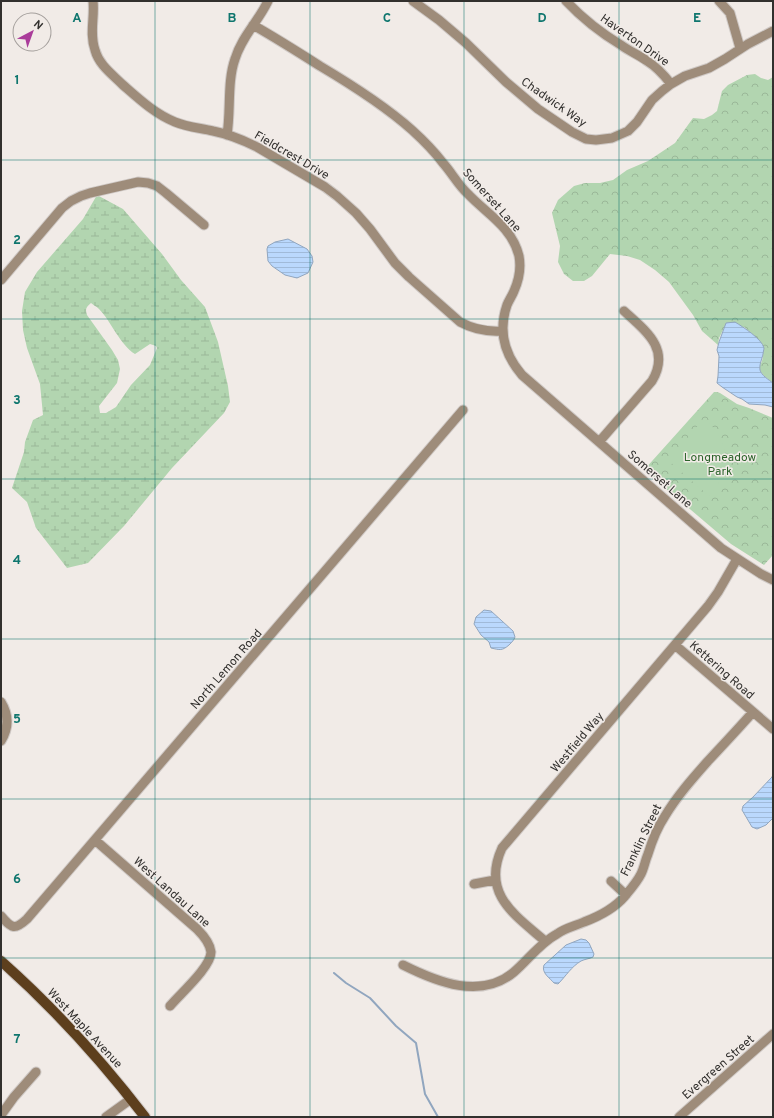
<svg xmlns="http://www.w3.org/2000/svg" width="774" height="1118" font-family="Overpass,sans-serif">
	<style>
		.forest { fill: url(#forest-crowns) }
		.wetland { fill: url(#wetland-marsh); fill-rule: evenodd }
		.pitch { fill: #b2d5b0 }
		.water { fill: url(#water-rules); stroke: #91a6bf }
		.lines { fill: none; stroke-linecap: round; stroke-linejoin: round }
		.stream { stroke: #91a6bf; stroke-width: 2 }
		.minor-casing { stroke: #cfc9c6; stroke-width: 11 }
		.major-casing { stroke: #cfc9c6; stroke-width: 12 }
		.minor { stroke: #9e8c7a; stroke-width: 9 }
		.major { stroke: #5d3f1d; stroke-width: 10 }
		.grid { fill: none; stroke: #0f766e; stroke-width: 1; stroke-opacity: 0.55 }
		.labels { text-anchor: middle; stroke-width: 3; stroke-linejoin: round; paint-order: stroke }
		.street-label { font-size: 12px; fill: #32302e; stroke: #f1ebe7 }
		.park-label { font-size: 12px; fill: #2c632b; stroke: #f1ebe7 }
		.grid-label { font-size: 13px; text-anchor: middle; font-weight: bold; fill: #0f766e; stroke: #f1ebe7; stroke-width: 3; stroke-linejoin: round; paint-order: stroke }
	</style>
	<defs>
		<pattern id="forest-crowns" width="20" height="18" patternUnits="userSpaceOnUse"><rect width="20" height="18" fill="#b2d5b0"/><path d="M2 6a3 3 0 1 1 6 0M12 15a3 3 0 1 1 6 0" fill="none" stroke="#9ab798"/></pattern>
		<pattern id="wetland-marsh" width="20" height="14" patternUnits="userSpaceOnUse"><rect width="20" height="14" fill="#b2d5b0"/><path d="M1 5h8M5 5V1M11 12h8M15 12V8" fill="none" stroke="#9ab798"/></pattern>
		<pattern id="water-rules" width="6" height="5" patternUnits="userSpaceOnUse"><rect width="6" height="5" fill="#bad8fd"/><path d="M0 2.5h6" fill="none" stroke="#a0bad9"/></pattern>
	</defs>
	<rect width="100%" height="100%" fill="#f1ebe7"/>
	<path class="forest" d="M755,74L761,78L768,80L773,77V236L772,249L773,252V383C769,380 761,374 760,370C759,366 761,364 762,361C767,345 754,336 744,327L724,328L719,338L718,345L702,331L693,315L669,282L655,270L640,260L627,256L610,254L592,276L584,281H573L564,274L558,262L560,246L552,213L558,200L574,186L585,183H600L613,180L627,170L648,161L675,143L693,118L704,119L712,115L717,111L722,91L728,85L747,75Z
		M714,392H717L720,393L737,404L749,408L773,418V555L764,565L731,544L644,470Z"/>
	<path class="wetland" d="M97,195L123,209L162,254L181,280L205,307L218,342L228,386L230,402L224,413L172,468L124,526L88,563L67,568L36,528L27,502L12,488L24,452L25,442L33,420L43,415L40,384L27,348L23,330L22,311L25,292L37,272L83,219ZM91,303C93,305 96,306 99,309C111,321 120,345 135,354L150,344L156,346L157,348L150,365L131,385L116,407L106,413H100L99,406L117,383L120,369L118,360L112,350L87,315C85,309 86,307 91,303Z"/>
	<path class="pitch" d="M704,418C720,432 731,454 723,475C720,483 714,490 709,496L669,461Z"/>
	<path class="water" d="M288,239L307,249L312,256L313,262L308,273L297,278L285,275L272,266L268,261L267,249L268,246L275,242Z
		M735,322C743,327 762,339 764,348C764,349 763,353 763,354C762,359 759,365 760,370C761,375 769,380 773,383V407L765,405L749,404L742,399L737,397L722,387L717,383L718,376L719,356L717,350L719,342L726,323Z
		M484,610L491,611L513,631L515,637C514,640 512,642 509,645C502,651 500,650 491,648L489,642L481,635L474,624L476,617Z
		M773,774V818L766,825L757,829L752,827L742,810L743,806L753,797L772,777Z
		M581,939L586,940L589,943L594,954L593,957C589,959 585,959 581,961C571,967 566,976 558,984L554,983C550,978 541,973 544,965L566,945Z"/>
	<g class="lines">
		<path class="stream" d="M334,973L346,983L370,998L396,1026L416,1043L425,1094L438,1117"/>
		<g class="minor-casing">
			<path id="minor" d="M93,1C95,17 89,33 95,50C99,65 112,74 123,85C139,99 155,114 175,122C187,127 200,128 213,131C228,134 243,140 257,147L325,187L337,196L356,213L370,229L395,263L409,277L460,322C473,329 487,332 502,331
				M413,1L439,20L466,43L506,82L538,109L572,132L586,139L596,140L612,138L628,131L637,122L652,100L662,91L671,84L685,76L709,68L725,59L748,44L773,31
				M566,1C582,18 601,33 621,45C629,51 639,55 647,61C657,67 664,75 671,84
				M719,1L730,13L740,48
				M253,25C276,38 298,52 320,66C352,85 384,105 412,130C423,140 434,151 443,163C452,173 458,185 468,194C487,214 512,227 519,256C521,267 519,280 514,291C512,296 509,300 507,305C498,331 504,354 522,375L721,548L761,574L773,580
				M227,135C231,111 227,81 235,59C242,36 258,22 268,1
				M1,280L62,208L71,201L81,196L90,193L138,182L148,183L157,186L166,193L204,225
				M599,442L652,381C671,349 646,331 624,311
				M675,645L773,729
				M1,702C9,715 9,728 1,741
				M95,840L197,929C203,935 210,943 211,952C211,967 180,994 170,1006
				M611,881L626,895
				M474,884L495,880
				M1,916C12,929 15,930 27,919L463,410
				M545,941C515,915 481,894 502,848L708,606L718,592L737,559
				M403,965C437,982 481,1000 514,972C528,960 540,943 557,934C565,928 575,926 584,922C600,916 614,909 625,896C630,890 637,882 641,874C644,868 645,861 648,854C652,841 657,828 665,816C677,796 692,779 708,761C723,745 738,729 753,712
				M1,1115L14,1097L36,1072
				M106,1117L131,1099
				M679,1117L773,1034"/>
		</g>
		<g class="major-casing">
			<path id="major" d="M1,961C54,1008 102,1061 145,1117"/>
		</g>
		<use href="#minor" class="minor"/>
		<use href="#major" class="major"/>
	</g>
	<path class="grid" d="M155,1V1117M310,1V1117M464,1V1117M619,1V1117M1,160H773M1,319H773M1,479H773M1,639H773M1,799H773M1,958H773"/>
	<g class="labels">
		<g class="street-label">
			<text transform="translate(635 40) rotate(35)" y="4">Haverton Drive</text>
			<text transform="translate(554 102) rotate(35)" y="4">Chadwick Way</text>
			<text transform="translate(292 155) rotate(30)" y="4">Fieldcrest Drive</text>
			<text transform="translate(492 200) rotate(48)" y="4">Somerset Lane</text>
			<text transform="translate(660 479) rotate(41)" y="4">Somerset Lane</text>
			<text transform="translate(226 669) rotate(-49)" y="4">North Lemon Road</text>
			<text transform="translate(722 670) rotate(41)" y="4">Kettering Road</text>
			<text transform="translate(577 742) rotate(-50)" y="4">Westfield Way</text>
			<text transform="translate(641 840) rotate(-64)" y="4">Franklin Street</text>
			<text transform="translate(172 892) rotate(42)" y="4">West Landau Lane</text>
			<text transform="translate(85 1028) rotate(47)" y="4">West Maple Avenue</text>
			<text transform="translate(718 1067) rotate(-41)" y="4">Evergreen Street</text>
		</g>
		<g class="park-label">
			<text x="720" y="461">Longmeadow<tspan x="720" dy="14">Park</tspan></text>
		</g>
	</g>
	<g class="grid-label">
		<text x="77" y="22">A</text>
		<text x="232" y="22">B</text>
		<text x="387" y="22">C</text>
		<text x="542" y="22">D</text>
		<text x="697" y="22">E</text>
		<text x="17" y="84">1</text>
		<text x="17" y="244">2</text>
		<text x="17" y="404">3</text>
		<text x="17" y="564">4</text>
		<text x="17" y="723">5</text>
		<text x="17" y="883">6</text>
		<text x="17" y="1043">7</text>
	</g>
	<rect width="774" height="1118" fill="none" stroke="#32302e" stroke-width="4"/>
	<g transform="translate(32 32) rotate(41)"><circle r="19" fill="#f1ebe7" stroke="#a5a09d"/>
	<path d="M0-3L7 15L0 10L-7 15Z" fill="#aa3c9a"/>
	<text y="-6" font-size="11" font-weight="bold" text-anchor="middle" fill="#32302e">N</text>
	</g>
</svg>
